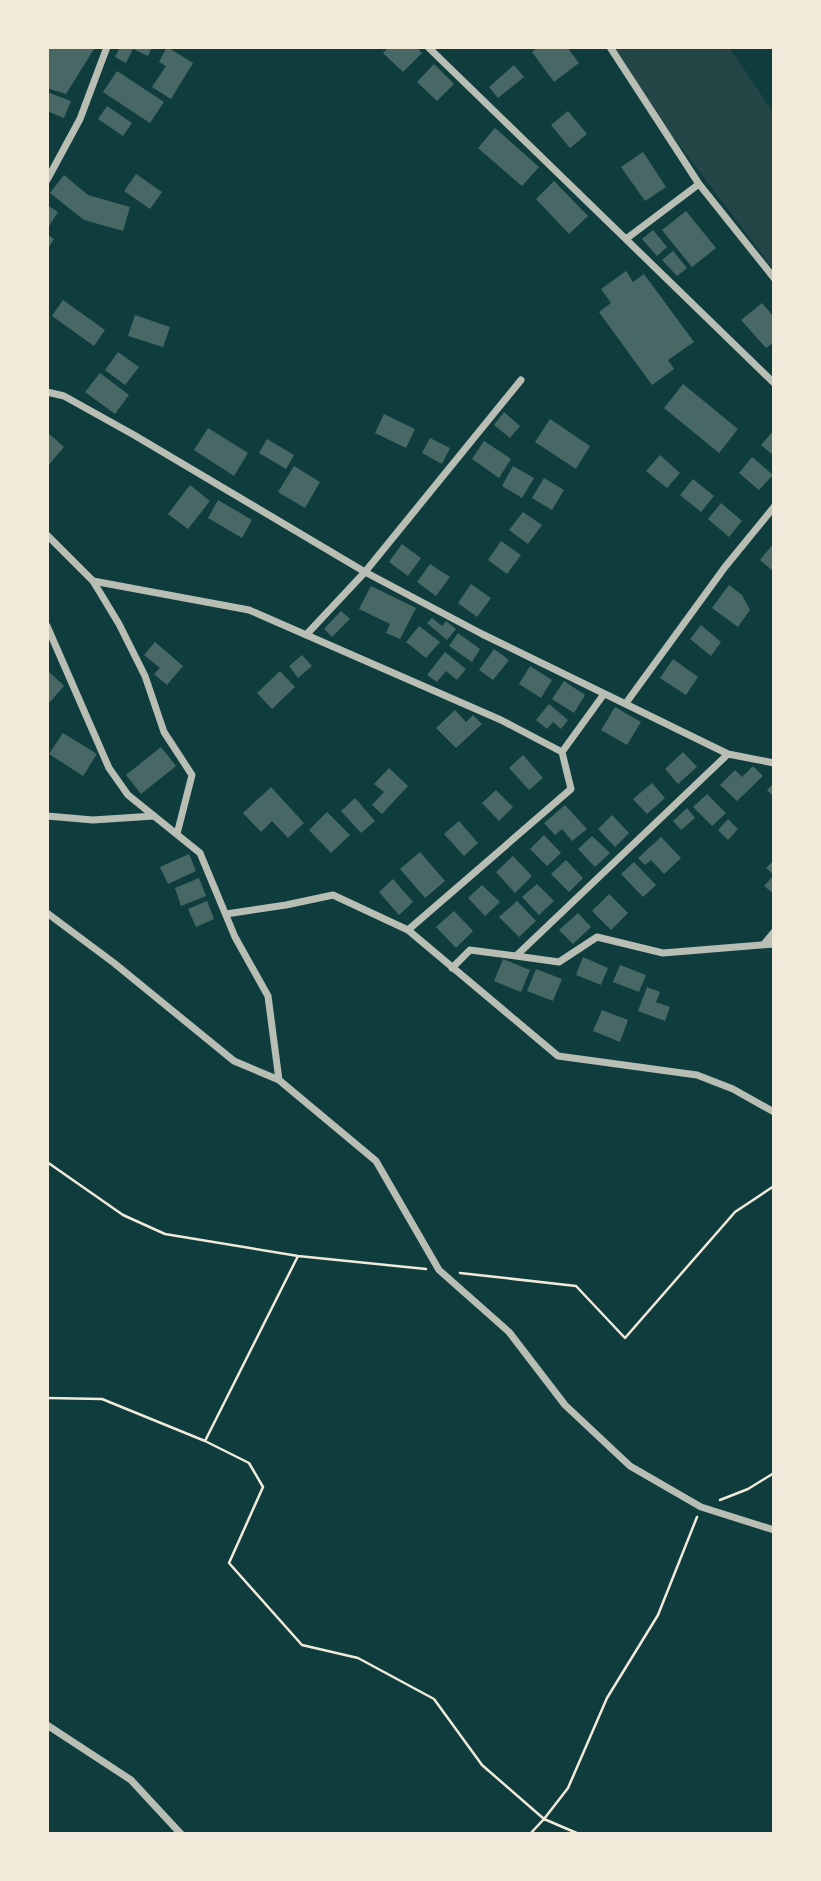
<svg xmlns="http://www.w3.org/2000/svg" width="821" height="1881" font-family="'Fira Sans Condensed',sans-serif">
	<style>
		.green { fill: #244646 }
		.building { fill: #486865 }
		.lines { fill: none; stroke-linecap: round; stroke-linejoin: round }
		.path { stroke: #f1e9da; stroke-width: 2.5 }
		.minor { stroke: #b8beb3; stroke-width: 7 }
	</style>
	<rect width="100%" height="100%" fill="#0f3d3e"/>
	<path class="green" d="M610,47H729L774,114V270L628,77Z"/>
	<path class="building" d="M47,47L94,49L66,94L47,88Z
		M120,47H152L148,56L133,49L126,63L115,57Z
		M167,47L193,63L171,99L152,87L166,66L159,62Z
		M389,47H416L422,53L403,72L383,53Z
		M538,47H567L579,63L554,82L532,52Z
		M434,64L454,84L437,101L417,82Z
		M514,65L524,77L498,98L489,87Z
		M117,71L164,102L150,123L103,92Z
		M47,92L71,101L64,118L47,111Z
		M107,106L132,123L123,136L98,119Z
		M568,111L587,134L570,148L551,125Z
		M495,128L539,167L522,186L478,148Z
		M643,152L666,187L645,201L621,167Z
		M136,174L162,192L150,209L124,191Z
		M64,175L88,195L130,207L123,231L84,220L50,193Z
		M554,181L588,216L569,234L536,199Z
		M47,205L58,212L47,229Z
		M686,211L716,248L692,267L662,230Z
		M653,230L667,247L657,256L642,239Z
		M47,234L54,239L47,250Z
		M673,251L687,268L677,276L662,260Z
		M626,271L633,282L644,274L694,342L668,360L674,369L652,385L599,312L611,303L601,289Z
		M63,300L105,330L94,346L52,316Z
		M762,303L774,317V342L766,348L741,320Z
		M135,315L170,327L163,347L128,336Z
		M118,352L139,367L125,385L105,370Z
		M100,373L129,395L115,414L85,392Z
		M683,384L738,429L719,453L664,408Z
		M504,412L520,426L510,438L494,425Z
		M384,414L415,429L406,448L375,433Z
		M550,419L590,446L576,469L535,442Z
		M208,428L248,453L234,476L194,450Z
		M774,430V456L761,445Z
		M47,432L64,447L47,467Z
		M430,438L450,448L442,464L422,453Z
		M267,439L294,455L286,469L259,453Z
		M484,441L511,459L499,478L472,459Z
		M660,455L680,473L667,488L646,471Z
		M752,457L773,475L759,490L739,473Z
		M294,466L320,482L305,508L278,492Z
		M513,466L534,478L522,498L502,486Z
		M544,478L564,490L552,510L532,498Z
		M693,479L714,496L701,512L680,495Z
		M190,485L210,501L188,529L168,514Z
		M218,500L252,520L242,538L208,518Z
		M721,503L742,521L729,537L708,519Z
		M523,512L542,525L528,544L509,530Z
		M501,541L521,555L507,574L488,560Z
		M774,543V572L760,560Z
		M402,544L421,558L408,576L389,562Z
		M430,564L450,577L436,596L417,582Z
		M471,584L491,598L477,617L458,603Z
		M729,585L742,595L750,610L738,627L712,608Z
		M371,586L416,608L400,639L386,633L390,624L359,609Z
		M341,611L350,619L332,637L324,629Z
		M432,618L442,626L446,621L456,629L447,640L427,623Z
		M701,625L721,642L711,656L690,639Z
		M419,626L440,642L426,658L406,642Z
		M458,633L480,649L472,662L449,646Z
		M155,642L183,666L167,685L154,674L160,668L144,655Z
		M494,649L509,660L493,680L479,670Z
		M445,652L466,669L457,680L446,671L437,682L427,675Z
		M302,655L312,666L298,678L289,666Z
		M673,659L698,677L686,695L660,678Z
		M530,666L552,680L541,698L519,684Z
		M47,670L64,686L50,702L47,699Z
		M280,671L295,687L272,709L257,693Z
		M564,681L585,695L574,713L552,699Z
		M549,704L568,720L561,729L553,722L547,729L536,720Z
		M615,707L641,722L627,745L601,730Z
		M455,710L466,722L473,715L482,724L456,748L436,728Z
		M63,733L97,754L83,776L49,754Z
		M161,747L176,766L141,794L126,775Z
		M683,752L697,767L678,784L665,769Z
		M523,755L543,778L529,790L509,768Z
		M753,766L763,776L737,801L720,785L735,770L742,777Z
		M389,768L408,786L382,814L372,805L384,792L374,784Z
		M652,783L665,798L647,814L633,799Z
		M774,783V797L767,790Z
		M271,787L304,823L288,838L272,821L261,832L243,813Z
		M496,790L513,807L499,821L482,803Z
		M707,794L726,813L712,826L693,807Z
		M355,798L375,821L361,833L341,811Z
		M565,805L587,829L572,841L562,829L555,835L544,823Z
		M687,808L695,818L681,830L673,821Z
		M327,812L350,835L331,853L309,830Z
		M612,815L629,833L615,847L598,829Z
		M728,819L738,829L728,840L718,830Z
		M459,821L478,843L464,856L444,834Z
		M544,835L561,853L547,866L530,849Z
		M592,836L610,853L595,867L578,849Z
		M661,837L681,858L664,874L651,860L645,865L638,858Z
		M420,852L445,881L425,898L400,869Z
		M189,854L196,871L168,884L160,867Z
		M513,856L532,876L515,893L496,872Z
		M566,860L583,878L569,892L551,874Z
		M774,860V875L766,868Z
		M634,862L656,885L643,897L621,874Z
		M774,875V894L764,886Z
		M199,878L206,896L181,906L175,888Z
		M393,879L413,902L399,915L379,892Z
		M537,884L554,901L539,915L522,897Z
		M482,885L500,902L485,916L468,898Z
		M609,894L628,913L611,930L592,911Z
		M207,901L214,919L196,927L188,909Z
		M517,901L536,921L519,937L499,917Z
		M454,911L473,931L456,948L436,927Z
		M578,913L591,927L573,944L559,930Z
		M583,957L608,968L601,985L576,975Z
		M503,959L530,970L521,992L494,981Z
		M620,965L646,975L639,992L613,982Z
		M536,969L562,979L553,1001L527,991Z
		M647,987L660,992L656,1002L670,1007L665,1021L638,1011Z
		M602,1010L628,1020L620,1042L593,1031Z"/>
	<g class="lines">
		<path class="path" d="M47,1162L123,1215L165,1234L298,1256L426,1269
			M460,1273L576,1286L625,1338L735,1212L774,1186
			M47,1398L102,1399L205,1441L249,1463L263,1487L229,1563L302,1645L358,1658L434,1699L482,1765L544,1819L579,1834
			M205,1441L298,1256
			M720,1500L748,1489L774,1473
			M530,1834L544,1819L568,1788L607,1698L658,1615L697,1517"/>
		<path class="minor" d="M428,47L774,383
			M610,47L699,184L774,278
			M47,180L80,119L107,47
			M626,239L699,184
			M47,392L64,396L134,435L365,572L482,634L728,754L774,763
			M47,535L93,581L119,624L145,676L164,732L192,775L177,834
			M93,581L249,610L501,720L562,752L571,789L408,930
			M47,626L109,768L128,795L200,853L235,937L268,996L279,1080
			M306,635L365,572L521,380
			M626,703L725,567L774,507
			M562,752L604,694
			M47,816L93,820L154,816
			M47,913L114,963L234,1061L279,1080L376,1161L439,1270L509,1332L565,1405L630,1466L701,1507L774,1530
			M226,914L286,905L333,895L408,930L558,1056L697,1075L733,1089L774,1112
			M764,944L774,932
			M516,956L559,962L597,937L663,953L774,944
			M452,968L470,950L516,956L728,754
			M47,1725L131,1780L181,1834"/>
	</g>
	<rect width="821" height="1881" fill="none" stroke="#f1e9da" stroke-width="98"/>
</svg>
